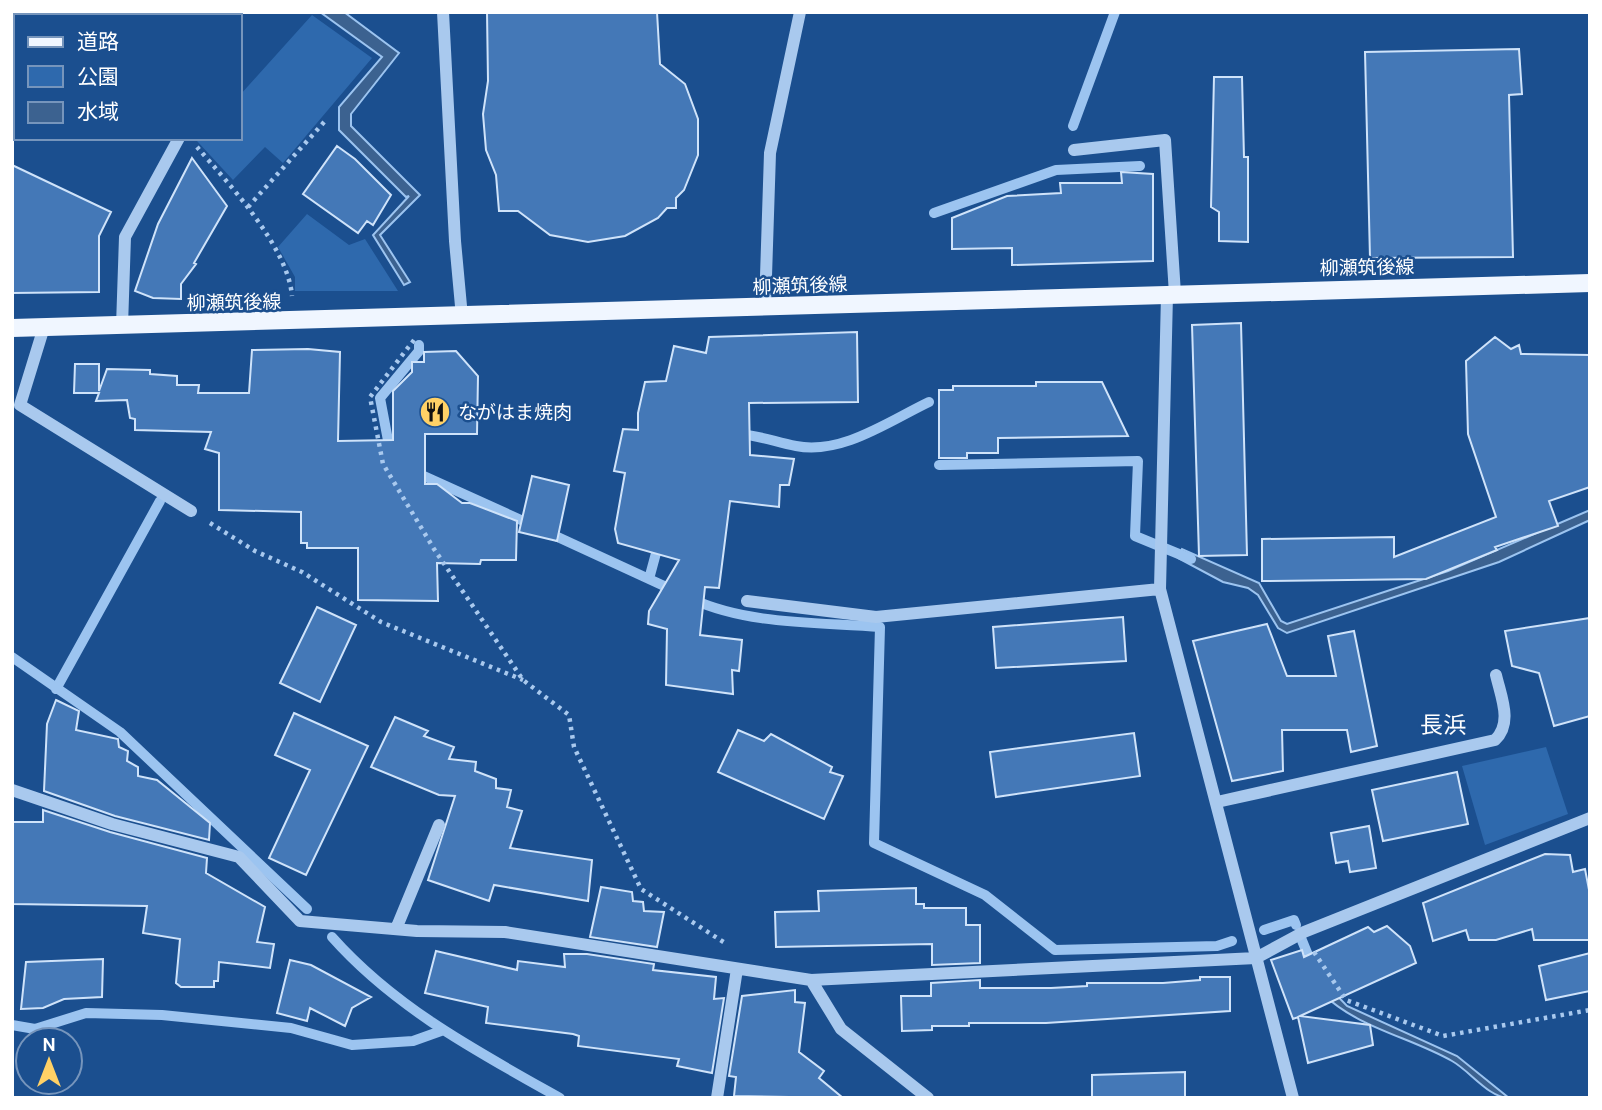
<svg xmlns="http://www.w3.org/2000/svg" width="1602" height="1110" font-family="Overpass,'Noto Sans JP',sans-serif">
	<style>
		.green { fill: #2e69ad }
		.water { fill: #3c6290; stroke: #9cc4f0; stroke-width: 2 }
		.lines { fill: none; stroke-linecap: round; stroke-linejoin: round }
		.stream { stroke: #9cc4f0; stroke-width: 10 }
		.building { fill: #4478b7; stroke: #cfe3fa; stroke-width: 2 }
		.path { stroke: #a9c9ee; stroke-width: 4.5; stroke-dasharray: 3.5 5; stroke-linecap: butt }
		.minor { stroke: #a9c9ee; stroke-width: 12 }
		.major { stroke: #f0f6ff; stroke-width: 18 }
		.labels { text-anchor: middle; stroke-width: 5; stroke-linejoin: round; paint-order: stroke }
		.street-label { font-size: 19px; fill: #fff; stroke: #1b4f8f }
		.poi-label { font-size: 19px; fill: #fff; stroke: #1b4f8f; text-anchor: start }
		.quarter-label { font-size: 23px; fill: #fff; stroke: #1b4f8f }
	</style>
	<rect width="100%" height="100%" fill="#1b4f8f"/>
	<path class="green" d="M312,15L372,58L283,163L265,147L233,180L197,141L200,138H240V95Z
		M307,214L349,245L365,239L398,291H295V277L278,247Z
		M1546,747L1568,814L1485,845L1462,766Z"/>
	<path class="water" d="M320,12H344L399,53L351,114V126L420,195L380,235L410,282L404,285L373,235L409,196L406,197L339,130V107L382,57Z
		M1590,510V520L1499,562L1287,633L1278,628L1258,595L1248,588L1223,582L1178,558L1182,549L1259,583L1281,621L1287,624L1448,571Z
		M1324,982L1347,1006L1457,1056L1509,1098C1489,1098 1470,1071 1452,1061C1410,1037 1358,1028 1323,994Z"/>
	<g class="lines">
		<path class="stream" d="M66,12L70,16
			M1073,126L1115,12
			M934,213L1056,170L1140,166
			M737,434C759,435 775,442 796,446C842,455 889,421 929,402
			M390,451L380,398L419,351V345
			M939,465L1138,461L1135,536L1191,559
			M415,472L532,525
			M549,533L675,591
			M649,579L659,542
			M692,599C748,625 819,622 880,627L874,843L985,895L1055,950L1217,946L1232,941
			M12,657L120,732L307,909
			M56,689L160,501
			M1264,930L1294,920L1296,925
			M332,937C395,1008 478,1052 560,1098
			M1301,938L1312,965
			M12,1025L35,1029L86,1013L162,1015L291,1028L352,1045L413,1041L441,1031"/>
	</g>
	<path class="building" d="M487,12H657L660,64L685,84L698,119V155L684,190L676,198V208H667L658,218L625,236L588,242L550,235L518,211H499L496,175L486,150L483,114L488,81Z
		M1519,49L1522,94L1509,95L1513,257L1370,258L1365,52Z
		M1214,77H1242L1244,157H1248V242L1219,241V212L1211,207Z
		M337,146L355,159L391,195L373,225L367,221L358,233L303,194Z
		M192,158L227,206L194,263L196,264L181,284V299L153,298L135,291L158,224Z
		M12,165L111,212L99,236V292L12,293Z
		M1121,172L1153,174V261L1012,265V248L952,249V218L1007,196L1061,193L1060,183H1122Z
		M1241,323L1247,555L1199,556L1192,325Z
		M857,332L858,402L749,403L750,455L794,459L789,485H780L779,507L730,501L719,588L705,587L700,635L742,640L739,671L732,670L733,694L666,685L667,629L648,624L649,611L679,560L618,543L615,529L625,473L614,471L623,429L638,430V413L645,382L666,381L674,346L706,353L709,337Z
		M1495,337L1511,349L1519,345L1521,354L1590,355V487L1549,501L1558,526L1495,547L1497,550L1426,579L1262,581V539L1394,537V557L1496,517L1468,434L1466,361Z
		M308,349L340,352L338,441L393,440V391L412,372V362H424V352L456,351L478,376L477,434H425V484H437L462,503H470L517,521L516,560H481L480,564L437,563L438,601L358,600V548H307V543H301V512L219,510V453L205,449L211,432L135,430V419L130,418L127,400L96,401L99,393H74L75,364H99V391L107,369L150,370V374L177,376V385H199L198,393H249L252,350Z
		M1036,382H1102L1128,436L998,438V453H967V458H939V390H953V386H1036Z
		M532,476L569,485L557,541L519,532Z
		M317,607L356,625L320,702L280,683Z
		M1123,617L1126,661L996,668L993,627Z
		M1590,618V716L1554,726L1539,673L1512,666L1505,631Z
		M1267,624L1287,676H1336L1328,636L1354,631L1377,746L1351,752L1347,730H1282L1283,771L1232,781L1193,641Z
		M56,700L79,711L76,730L118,739L119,747L128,751L127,761L138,767V776L157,780L210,823L209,840L115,816L44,791L47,724Z
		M294,713L368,746L306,875L269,858L310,770L275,755Z
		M395,717L428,731L424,736L454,747L449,759L476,762L475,771L496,779V788L511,790L507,807L522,811L510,848L592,860L588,901L494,885L489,901L428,880L455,796L439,795L371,767Z
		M738,730L764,741L771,734L832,767L830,772L843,776L824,819L718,772Z
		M1134,733L1140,776L996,797L990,752Z
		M1457,772L1468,824L1383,841L1372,790Z
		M43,810L110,832L207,858L206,873L265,907L257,942L274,944L270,968L219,962L218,981H214V987H181L176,983L180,939L143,933L147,906L12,904V822H43Z
		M1369,826L1376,868L1350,872L1348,861L1336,863L1331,833Z
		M1545,854L1570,855L1573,872L1585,869L1590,895V940H1534L1532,929L1496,940H1469L1466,930L1433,941L1423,903Z
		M601,887L632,892L633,901L643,902L644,911L664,912L657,947L590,937Z
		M916,888V904H924V908H966V925H980V963L932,965V944L776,947L775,912L819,911L818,891Z
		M1387,926L1410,946L1416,963L1300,1016L1370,1025L1373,1045L1308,1063L1298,1017L1293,1019L1271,960L1302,950L1304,957L1368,927L1374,932Z
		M436,951L517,970L518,961L565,967L564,954H587L654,964L653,970L716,977L714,999L724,998L712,1073L677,1066L679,1059L578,1046L579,1036L573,1034L486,1023L488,1007L425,993Z
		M1590,953V991L1546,1000L1539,966Z
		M103,959L102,997L64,999L43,1008L21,1009L26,962Z
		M290,960L311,965L371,997L352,1008L345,1026L310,1008L307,1021L277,1013Z
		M1200,977H1230V1011L1046,1023H969V1026H932V1030L902,1031L901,996H931V983L980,980V988H1051L1087,986V983H1163L1200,980Z
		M795,990V1002L805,1003L799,1052L824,1071L819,1078L843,1098L734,1096L736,1077L729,1076L742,996Z
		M1185,1072V1098H1092V1075Z"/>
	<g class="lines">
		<path class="path" d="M89,12L92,16
			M197,147C229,184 288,247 292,296
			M248,207L326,120
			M414,340L370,397L383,464L434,549L523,680L569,715L574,747L641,889L725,943
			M210,523L255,551L302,572L381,622L523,680
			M1314,952L1346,1000L1443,1036L1590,1010"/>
		<path class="minor" d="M443,12L455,241L462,317
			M1074,150L1165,140L1175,294
			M1167,295L1160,589L1293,1098
			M765,307L770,153L800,12
			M122,326L125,237L179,138
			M44,327L20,405L191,511
			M747,601L876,617L1160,589
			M12,790L112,824L239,857L300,921L417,931L505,932L811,980L1256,958L1304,932L1590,818
			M1217,802L1495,740C1513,723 1501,697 1496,675
			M396,929L439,825
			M811,980L841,1029L928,1098
			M717,1098L737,969"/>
		<path class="major" d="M12,328L1590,283"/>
	</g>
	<defs>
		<g id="restaurant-disc" transform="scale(1.575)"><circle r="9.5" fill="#ffd166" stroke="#1b4f8f"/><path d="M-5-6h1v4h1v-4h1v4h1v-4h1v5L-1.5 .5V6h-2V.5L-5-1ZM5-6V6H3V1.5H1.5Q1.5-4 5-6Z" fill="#111"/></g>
	</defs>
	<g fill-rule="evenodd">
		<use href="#restaurant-disc" x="435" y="412"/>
	</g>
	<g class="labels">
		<g class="street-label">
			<text transform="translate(1367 267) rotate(-1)" y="7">柳瀬筑後線</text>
			<text transform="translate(800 285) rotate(-2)" y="7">柳瀬筑後線</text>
			<text transform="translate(234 302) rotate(-1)" y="7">柳瀬筑後線</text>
		</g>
		<g class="poi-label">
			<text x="458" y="419">ながはま焼肉</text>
		</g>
		<g class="quarter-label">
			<text x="1443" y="733">長浜</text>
		</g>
	</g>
	<rect width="1602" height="1110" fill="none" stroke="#ffffff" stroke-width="28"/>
	<rect x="14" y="14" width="228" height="126" fill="#1b4f8f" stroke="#7695bc" stroke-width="2"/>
	<rect x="28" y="37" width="35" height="10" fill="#f0f6ff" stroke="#7695bc" stroke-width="2"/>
	<text x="77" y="49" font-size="21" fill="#ffffff">道路</text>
	<rect x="28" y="66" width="35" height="21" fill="#2e69ad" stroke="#7695bc" stroke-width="2"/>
	<text x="77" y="84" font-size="21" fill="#ffffff">公園</text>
	<rect x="28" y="102" width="35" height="21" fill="#3c6290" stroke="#7695bc" stroke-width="2"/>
	<text x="77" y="119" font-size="21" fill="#ffffff">水域</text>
	<g transform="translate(49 1061)"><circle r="33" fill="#1b4f8f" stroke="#7695bc" stroke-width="2"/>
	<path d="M0-5L12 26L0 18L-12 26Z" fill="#ffd166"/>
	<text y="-10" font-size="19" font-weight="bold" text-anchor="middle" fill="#ffffff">N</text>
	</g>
</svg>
